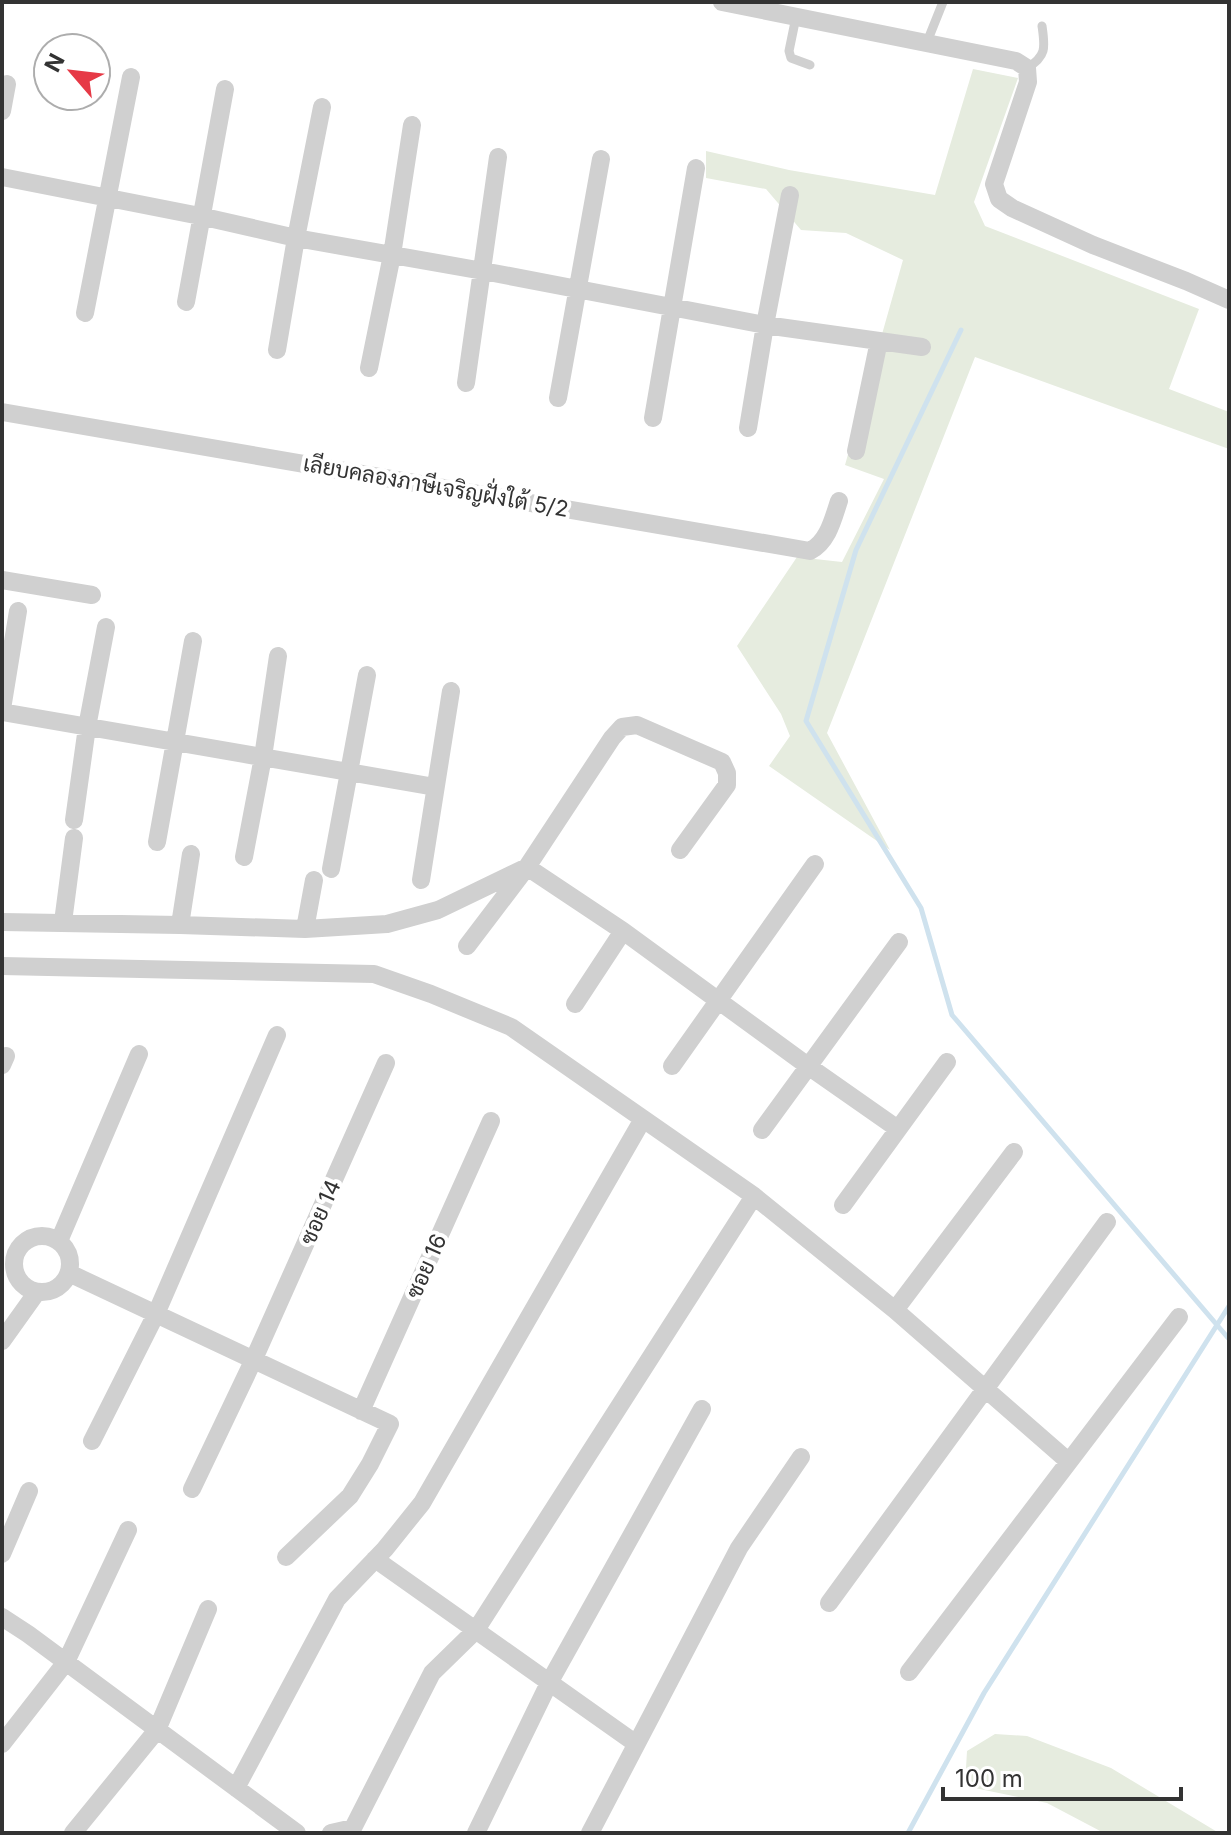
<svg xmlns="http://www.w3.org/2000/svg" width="1231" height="1835" font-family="Inter,Sarabun,sans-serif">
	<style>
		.green { fill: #e6ecdf }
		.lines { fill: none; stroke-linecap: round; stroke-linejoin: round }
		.stream { stroke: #cfe2ee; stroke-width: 5 }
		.service { stroke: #d0d0d0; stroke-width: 9 }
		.minor { stroke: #d0d0d0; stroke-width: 18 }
		.labels { text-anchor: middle; stroke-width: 8; stroke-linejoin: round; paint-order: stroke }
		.street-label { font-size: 22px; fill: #333; stroke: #fff }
	</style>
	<rect width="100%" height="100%" fill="#fff"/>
	<path class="green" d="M973,69L1018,78L974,202L985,226L1199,309L1169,389L1229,412V449L975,357L827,733L890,850L769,766L790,736L781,714L737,646L797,557L842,562L884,479L845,465L903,260L846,233L801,230L766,189L706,178V151L789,170L935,195Z
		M995,1734L1027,1736L1111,1768L1219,1833H1104L1047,1803L965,1786L967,1751Z"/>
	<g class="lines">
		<path class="stream" d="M961,330L856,550L806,721L921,908L952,1015L1229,1339
			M908,1833L984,1693L1229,1306"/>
		<path class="service" d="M796,17L789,51L791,58L810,65
			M927,42L943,2
			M1027,68C1047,56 1045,47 1042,26"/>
		<path class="minor" d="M722,2L1016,61L1027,68L1028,82L994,184L999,199L1012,208L1093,245L1186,281L1229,300
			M2,111L7,84
			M2,177L200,216L296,238L483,271L765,325L922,347
			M186,302L225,89
			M85,313L131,77
			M277,350L296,238L322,107
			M369,368L392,255L412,125
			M466,383L498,157
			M558,398L601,159
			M2,412L810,551C828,542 833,519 839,501
			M653,418L696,168
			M748,428L765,325L790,195
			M856,451L879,341
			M2,580L92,595
			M2,709L18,611
			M2,712L435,787
			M74,820L87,727L106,627
			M157,842L193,641
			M244,857L263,757L278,656
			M331,869L367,675
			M421,880L451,691
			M2,922L180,925L305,929L387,924L438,910L527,867L623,931L808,1066L898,1129
			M63,922L74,838
			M180,925L191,854
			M305,929L314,880
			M467,946L527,867L612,738L622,727L637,725L722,762L727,773V785L680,850
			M2,966L374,974L431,994L511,1027L754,1196L895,1310L1068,1461
			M575,1004L623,931
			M2,1065L6,1056
			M672,1066L815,864
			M762,1130L899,942
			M843,1205L947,1062
			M14 1264a28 28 0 1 1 56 0a28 28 0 1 1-56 0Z
			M59,1241L139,1054
			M69,1273L390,1424L370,1464L350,1496L286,1557
			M895,1310L1014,1152
			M2,1341L37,1292
			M361,1411L491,1121
			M92,1441L156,1314L277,1035
			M192,1489L253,1361L386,1063
			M2,1554L29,1491
			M375,1559L635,1743
			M829,1603L1107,1222
			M2,1617L28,1634L297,1833
			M909,1672L1179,1317
			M2,1744L66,1662L128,1530
			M236,1788L337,1599L385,1549L422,1503L643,1119
			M73,1833L157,1730L208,1609
			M331,1833L353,1828L432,1673L476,1630L754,1196
			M476,1833L549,1683L702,1409
			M590,1833L739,1548L801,1457"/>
	</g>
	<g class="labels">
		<g class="street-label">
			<text transform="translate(436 486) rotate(10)" y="8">เลียบคลองภาษีเจริญฝั่งใต้ 5/2</text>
			<text transform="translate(320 1212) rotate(-66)" y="8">ซอย 14</text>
			<text transform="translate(426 1266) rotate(-66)" y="8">ซอย 16</text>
		</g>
	</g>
	<rect width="1231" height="1835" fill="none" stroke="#333333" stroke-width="8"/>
	<g transform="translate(72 72) rotate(298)"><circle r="38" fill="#ffffff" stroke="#adadad" stroke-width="2"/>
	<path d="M0-6L14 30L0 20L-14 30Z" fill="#e63946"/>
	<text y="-12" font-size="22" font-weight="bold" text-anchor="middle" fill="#333333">N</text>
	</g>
	<path d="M943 1787v12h238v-12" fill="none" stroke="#333333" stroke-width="4"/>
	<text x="955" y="1787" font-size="24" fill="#333333" stroke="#ffffff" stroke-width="6" paint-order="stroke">100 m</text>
</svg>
